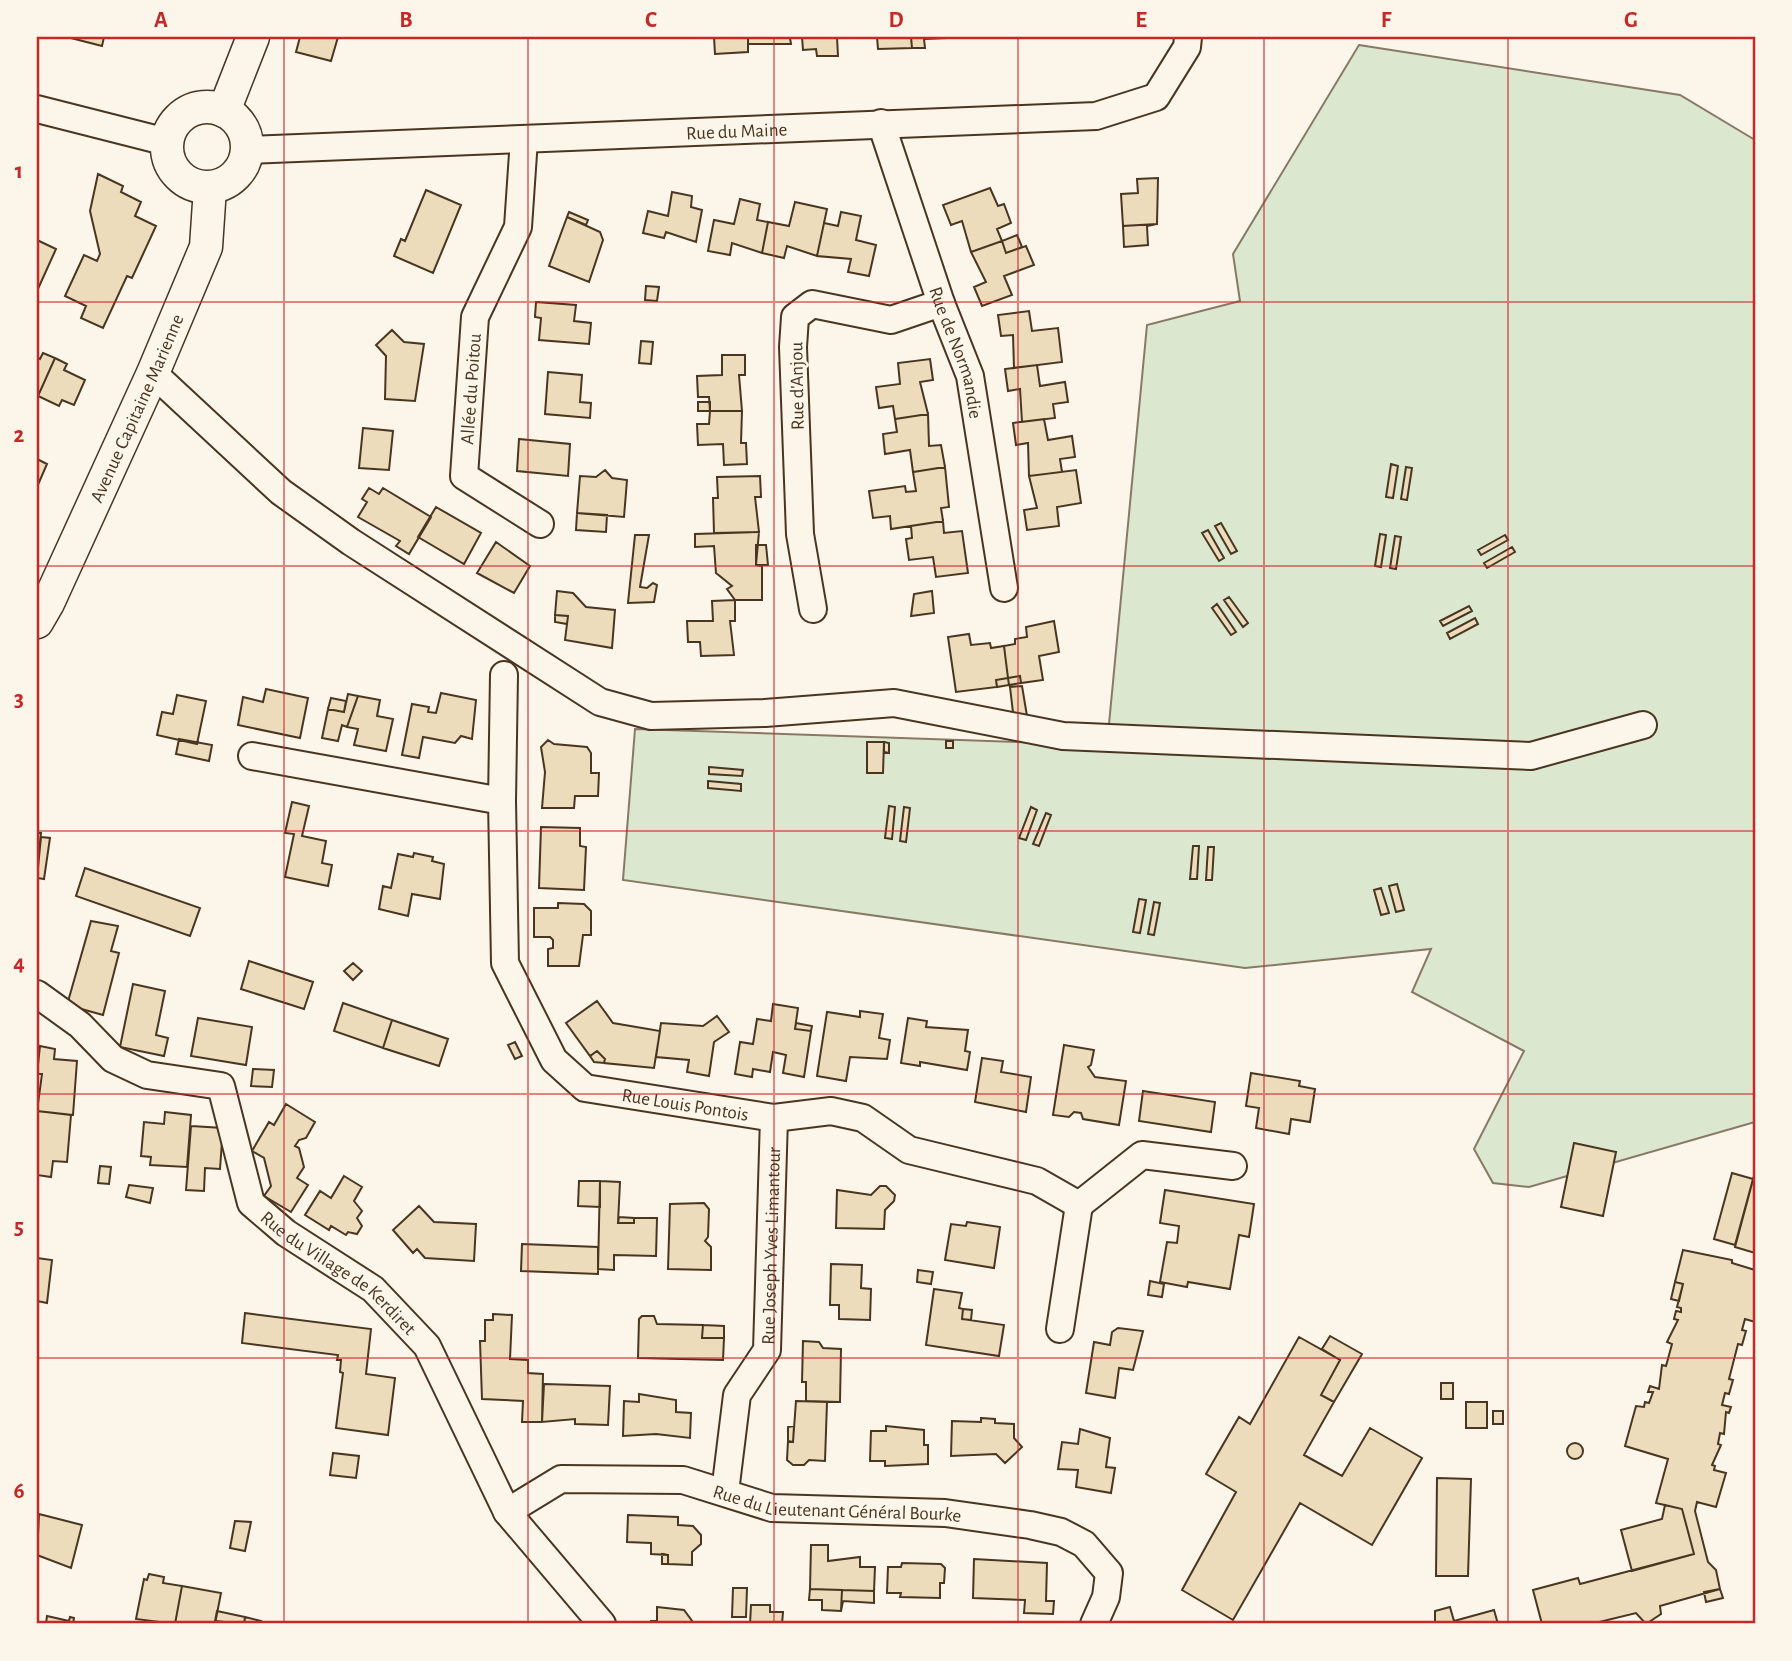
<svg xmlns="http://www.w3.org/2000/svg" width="1792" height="1661" font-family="'Alegreya Sans',sans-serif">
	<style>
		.green { fill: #dce7d0; stroke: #887966; stroke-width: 2 }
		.building { fill: #ecdcbc; stroke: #4a3520; stroke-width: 2 }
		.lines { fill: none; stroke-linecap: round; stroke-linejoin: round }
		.minor-casing { stroke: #4a3520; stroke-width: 30 }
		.tertiary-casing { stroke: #4a3520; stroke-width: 35 }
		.minor { stroke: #fbf6e9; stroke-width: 26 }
		.tertiary { stroke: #fbf6e9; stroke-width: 32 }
		.grid { fill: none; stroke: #c62828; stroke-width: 2; stroke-opacity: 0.55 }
		.labels { text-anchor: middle; stroke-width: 5; stroke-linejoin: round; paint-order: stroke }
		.street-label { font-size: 19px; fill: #4a3520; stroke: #fbf6e9 }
		.neatline { fill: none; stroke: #c62828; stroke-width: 2.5 }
		.grid-label { font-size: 23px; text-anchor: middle; font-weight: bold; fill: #c62828 }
	</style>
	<rect width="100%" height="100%" fill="#fbf6e9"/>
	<path class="green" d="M1359,45L1680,95L1755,140V1122L1529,1187L1493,1183L1474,1149L1524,1051L1412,992L1431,949L1245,968L623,880L635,729L1107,745L1147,325L1240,301L1233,254Z"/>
	<path class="building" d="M67,37H104L102,46Z
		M300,37H338L331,61L296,52Z
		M714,37H748V52L715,54Z
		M748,37H802L790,38L791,44H748Z
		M802,37H837L838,56H817L816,49L803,50Z
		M877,37H911L912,48L878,49Z
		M911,37H946V38L924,39L925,48H912Z
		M98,174L123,186L121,192L141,202L135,216L156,226L132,278L127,276L103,328L81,318L86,306L65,296L84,255L97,261L100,254L90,211Z
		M1158,178L1157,224L1123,226L1121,194L1138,193L1137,179Z
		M990,188L998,206L1004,204L1011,223L997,229L1002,241L971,252L962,221L951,225L943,205Z
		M426,190L461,205L433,273L394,256L401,239L405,241Z
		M672,192L692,196L691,207L702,210L696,242L666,232L664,238L643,233L648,211L668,216Z
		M740,199L760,204L757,220L768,222L762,253L732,243L730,255L708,251L714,220L734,224Z
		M795,202L827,209L817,256L787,246L784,258L762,253L768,222L789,226Z
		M569,212L588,220L586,225L567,217Z
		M841,212L861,216L856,240L876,245L869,276L848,272L851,259L817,256L824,223L838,226Z
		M567,217L600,232L603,240L589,282L549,266Z
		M1157,224L1147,226L1148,245L1124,247L1123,226Z
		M1017,235L1022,247L1006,253L1002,241Z
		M37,240L56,249L37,291Z
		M1002,241L1006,253L1026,246L1034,265L1004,276L1012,295L982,306L974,287L986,282L971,252Z
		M646,286L659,287L657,301L645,300Z
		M536,302L576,305L574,321L591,323L589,344L539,340L541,318L535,317Z
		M1029,311L1032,331L1058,328L1062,362L1014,368L1013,335L1001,336L998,315Z
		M392,330L404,342L424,344L415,401L385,399L386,356L376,345Z
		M641,341L653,342L651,364L639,363Z
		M43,353L55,358L38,396L37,357L40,359Z
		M722,355H745V375H739L742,411H710L709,397H698L697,376L722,375Z
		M55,358L67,364L64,370L85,380L74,405L62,400L59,406L38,396Z
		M930,359L933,380L920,382L928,414L895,419L893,406L879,408L876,387L900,384L898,363Z
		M1037,365L1040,386L1065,382L1068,402L1053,404L1055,418L1022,422L1020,389L1008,391L1005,369Z
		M548,372L582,375L580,402L591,403L590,418L545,414Z
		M698,402H710V411H698Z
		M710,411H742L741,443H746L747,464L724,465L723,444L698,445L697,424H709Z
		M928,414L929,446L941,445L945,467L913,472L910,450L885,454L883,434L897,432L895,419Z
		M1044,419L1048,440L1072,436L1075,457L1060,459L1062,472L1029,476L1028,443L1016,445L1013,423Z
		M363,428L393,431L389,470L359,468Z
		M519,439L570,444L568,476L517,471Z
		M37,459L47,464L37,487Z
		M1391,464L1398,466L1393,498L1386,497Z
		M945,467L949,507L941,508L943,521L891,529L890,516L873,518L869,491L905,486L906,492L916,491L913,472Z
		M1406,467L1412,468L1407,500L1401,499Z
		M605,470L612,478L627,480L624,517L577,513L580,476L596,477Z
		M1076,470L1081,503L1057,507L1059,526L1027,530L1024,510L1037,508L1029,476Z
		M760,476L761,497H755L759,532L714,533L713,498H718L717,477Z
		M369,488L379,494L383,488L431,517L409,554L396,546L400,541L358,517L367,502L362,499Z
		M436,507L481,533L464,564L418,537Z
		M577,513L607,515L606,532L576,530Z
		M943,521L944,533L962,531L968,573L936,577L933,557L909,560L906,539L912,538L911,526Z
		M1221,523L1237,551L1231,554L1215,526Z
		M1208,530L1224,558L1219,561L1202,533Z
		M759,532L756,565L762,566V600H735L727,589L732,586L716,573L714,546L695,547V534Z
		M1380,534L1386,535L1381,567L1375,566Z
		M635,535H649L640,587L647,588L653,583L657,585L654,602L628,603Z
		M1505,535L1508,540L1481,555L1478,550Z
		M1395,536L1401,537L1396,569L1390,568Z
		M496,542L530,566L514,593L477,573Z
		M756,545H766L768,565H756Z
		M1512,547L1515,552L1487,568L1484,563Z
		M557,591L573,593L586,607L615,610L612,648L565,640L568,616L555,615Z
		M932,591L934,613L911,616L914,594Z
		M1229,597L1248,623L1243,627L1224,600Z
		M735,600V621H730L734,655L701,656L700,642H688L687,621H713L712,601Z
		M1217,604L1236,632L1231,635L1212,608Z
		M1469,606L1472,611L1443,626L1440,621Z
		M555,615L568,616L567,624L555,622Z
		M1475,618L1478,624L1450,639L1447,633Z
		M1054,621L1059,652L1039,656L1043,680L1021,683L1020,676L1008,678L1004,646L1015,644V639L1027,637L1026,627Z
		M969,634L971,645L990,643L991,648L1004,646L1008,678L996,680L997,687L956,692L948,637Z
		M1020,676L1021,683L1009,685L1008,678Z
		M1008,678L1009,685L997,687L996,680Z
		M1022,686L1028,722L1014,721L1010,687Z
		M266,689L308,698L300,738L238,725L243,697L263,702Z
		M441,693L476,700L472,739L461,736L455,743L423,737L419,758L402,755L412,704L429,707L428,712L436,713Z
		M348,694L358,696L347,727L342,725L338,741L322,738L328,709L344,712Z
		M177,695L206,701L197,744L157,735L162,712L173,714Z
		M358,696L380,700L377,716L393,719L386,751L354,745L358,729L347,727Z
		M331,698L346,701L344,712L328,709Z
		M179,739L212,745L209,761L176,754Z
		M548,740L554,744L587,747L591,753V773H599L598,796H575L574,808H542L545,772L541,747Z
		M946,741H953V748H946Z
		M867,742H884L883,773H867Z
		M884,742L889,743V753L884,752Z
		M709,767L743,770L742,776L709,774Z
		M708,781L741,784V791L708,788Z
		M292,802L309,806L302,836L326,841L322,863L332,865L328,886L285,877L294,834L285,833Z
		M889,806L895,807L892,839L885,838Z
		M904,807L910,808L906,842L900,841Z
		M1031,807L1037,810L1026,840L1019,838Z
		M1046,813L1051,815L1039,846L1033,844Z
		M541,827L580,828V846L586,847L584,890L539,888Z
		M37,833H41L37,869Z
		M41,837L50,838L44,879L37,878Z
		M1193,846H1199L1197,879H1190Z
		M1208,847H1214L1212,880H1206Z
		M414,853L433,857L432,861L444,864L440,899L412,894L408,916L379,909L383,886L391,888L398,854L413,857Z
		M85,868L200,908L190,936L76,896Z
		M1397,884L1404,910L1396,912L1389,886Z
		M1381,888L1389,913L1381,915L1374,890Z
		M1139,899L1146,900L1140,933L1133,932Z
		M1154,902L1160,903L1154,935L1148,934Z
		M558,903L584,904L591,911V935H583L579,966H548V949L553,948V940L550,937H534V908H558Z
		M91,921L118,926L111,951L119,953L103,1015L67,1005Z
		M249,961L313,982L304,1009L241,989Z
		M353,963L362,971L353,980L344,971Z
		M133,984L165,991L156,1035L168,1038L164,1056L120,1047Z
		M597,1001L613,1023L660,1031L654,1068L604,1063L605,1059L597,1051L590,1056L566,1023Z
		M343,1003L392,1020L383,1048L334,1031Z
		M773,1004L798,1008L795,1029L811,1031L804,1077L783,1073L786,1055L773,1052L770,1072L753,1069L752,1077L735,1074L740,1042L753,1044L757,1019L771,1021Z
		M860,1011L883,1014L879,1038L890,1040L887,1059L850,1057L846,1081L817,1076L827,1012L860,1017Z
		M717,1016L729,1032L714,1042L709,1076L687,1072L689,1060L656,1057L661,1023L703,1026Z
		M198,1018L252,1027L246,1065L191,1056Z
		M908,1018L927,1021L926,1027L968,1030L965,1051L970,1052L967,1070L920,1062V1066L901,1063Z
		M392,1020L448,1039L439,1066L383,1048Z
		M796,1023L812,1026L811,1031L795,1029Z
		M515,1042L522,1056L515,1059L508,1045Z
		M1064,1045L1094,1050L1091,1065L1088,1067L1095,1077L1126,1081L1119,1125L1083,1119L1081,1113L1074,1112L1069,1117L1053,1115Z
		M40,1046L55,1049L54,1059L77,1061L73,1115L37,1111L42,1074H37Z
		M597,1051L605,1059L604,1063L594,1062L590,1056Z
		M982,1058L1003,1061L1001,1072L1031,1077L1026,1112L975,1102Z
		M253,1069L274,1070L272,1087L251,1086Z
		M1251,1073L1300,1081L1299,1086L1315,1089L1310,1122L1291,1119L1289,1134L1256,1128L1259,1108L1246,1106Z
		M1143,1091L1215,1102L1211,1132L1139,1121Z
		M286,1104L315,1122L306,1138L299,1140L295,1146L299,1148L304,1167L297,1178L308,1185L291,1212L264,1196L271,1186L264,1158L252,1151L269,1122L274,1125Z
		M37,1111L71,1115L67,1162L53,1161L51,1177L37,1175Z
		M165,1112L191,1115L187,1167L150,1165L151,1157L141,1156L144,1122L164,1124Z
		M191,1126L223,1128L220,1169L205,1168L204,1191L186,1190Z
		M1574,1143L1616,1152L1603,1216L1561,1207Z
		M100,1166L111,1167L109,1184L98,1183Z
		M1732,1173L1753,1179L1735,1245L1714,1239Z
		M344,1176L362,1187L354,1201L362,1211L357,1218L362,1226L357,1234L348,1232L346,1235L331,1226L329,1230L305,1215L320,1191L331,1198Z
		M1754,1176H1755V1253L1735,1247Z
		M579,1181H600V1207L578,1206Z
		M600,1181L620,1182L618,1223H634V1218H657L656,1256L614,1255V1270L598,1269Z
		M129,1185L153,1188L150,1203L126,1197Z
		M880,1186H886L895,1195L894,1201L885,1210L884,1229L836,1228L837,1190L871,1195Z
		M1165,1190L1254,1204L1249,1237L1239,1235L1230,1289L1188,1282L1187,1287L1160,1282L1167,1242L1177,1243L1179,1226L1160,1223Z
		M704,1203L709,1209L708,1237L705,1241L711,1247V1270L668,1269L670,1204Z
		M419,1206L434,1222L476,1224L474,1261L425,1258L417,1249L413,1253L393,1230Z
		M619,1217L634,1218V1223H618Z
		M967,1222L1000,1227L994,1268L945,1260L951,1224L966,1226Z
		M522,1244L598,1247V1274L521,1271Z
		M1683,1250L1732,1260V1263L1755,1270V1322L1745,1319L1742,1330L1746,1331L1742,1345L1738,1344L1729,1379L1733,1380L1729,1394L1725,1393L1722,1405L1731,1407L1729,1413L1726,1412L1724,1434L1720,1433L1718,1444L1721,1445L1712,1465L1715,1466L1714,1470L1726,1473L1716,1507L1697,1502L1695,1511L1708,1562L1716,1570L1720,1589L1660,1606L1661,1614L1646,1624L1636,1613L1591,1624H1542L1533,1590L1578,1578L1580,1584L1694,1554L1682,1509L1656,1503L1668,1459L1625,1446L1636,1406L1644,1407L1645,1402L1649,1403L1653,1392H1648L1650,1386L1659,1389L1662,1365L1666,1366L1672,1344L1667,1342L1678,1320L1674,1319L1676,1311L1681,1312V1308L1677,1307L1683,1284L1675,1282Z
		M37,1258L52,1260L47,1303L37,1301Z
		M831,1264L862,1265L861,1288L871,1289L870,1320L839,1319V1305H830Z
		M918,1270L933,1272L931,1284L917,1282Z
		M1150,1281L1164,1284L1162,1297L1148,1295Z
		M1675,1282L1683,1284L1679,1301L1671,1299Z
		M934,1289L962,1293L959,1308L963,1309L962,1319L1004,1325L999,1356L926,1345Z
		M963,1309L972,1310L971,1320L962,1319Z
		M245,1313L371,1329L366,1374L395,1378L388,1435L336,1428L343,1373L340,1372L341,1360H337L338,1355L242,1343Z
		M493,1314L512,1315L510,1359L528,1360V1373L543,1374L542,1422H522L523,1401L482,1399L480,1341H485V1320H493Z
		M642,1316H654L657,1324L703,1325L702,1338H724L723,1360L638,1358L639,1319Z
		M703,1325L724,1326V1338H702Z
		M1118,1328L1143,1331L1133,1370L1119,1368L1115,1398L1086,1393L1094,1342L1110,1345L1112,1332Z
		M1330,1336L1362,1354L1334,1402L1321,1395L1340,1360L1322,1349Z
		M1299,1337L1340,1360L1321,1395L1334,1402L1304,1455L1342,1476L1370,1428L1422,1458L1372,1545L1300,1503L1233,1620L1182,1590L1236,1492L1206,1474L1239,1417L1250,1424Z
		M803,1341L819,1342L823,1348L841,1349L840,1402L806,1401V1382H802Z
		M1441,1383H1453V1399H1441Z
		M544,1384L610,1386L608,1425L575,1424V1419L542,1422Z
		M639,1394L676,1400V1412L691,1413L690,1438L656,1434L623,1436L624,1401L639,1402Z
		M796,1401L827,1402L825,1461L809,1460L804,1465H793L787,1460L788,1441L793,1442Z
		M1466,1402H1487V1428H1466Z
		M1493,1411H1503V1424H1493Z
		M981,1418L995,1419V1423L1014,1424V1438L1022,1447L1005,1463L996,1454L951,1456L952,1421L981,1422Z
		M794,1426L793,1442L788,1441V1427Z
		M886,1426L924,1430V1445H928V1464L885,1466V1461H870L871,1431H886Z
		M1080,1429L1110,1438L1106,1467L1115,1468L1111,1493L1076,1487L1078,1470L1058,1469L1062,1442L1078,1444Z
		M1567 1451a8 8 0 1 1 16 0a8 8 0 1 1-16 0Z
		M333,1453L359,1456L356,1478L330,1475Z
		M1437,1478L1471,1479L1468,1576H1436Z
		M1665,1505L1682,1509L1694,1554L1632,1571L1621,1530L1662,1519Z
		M39,1514L82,1525L71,1568L37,1555Z
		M628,1515L678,1517V1525L693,1526L701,1535V1544L692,1552V1565L668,1564V1555L651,1554V1543L627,1542Z
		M235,1521L251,1522L245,1551L230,1548Z
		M811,1545H828V1561L860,1557V1567H875L874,1591L810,1589Z
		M662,1554L668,1555V1564H662Z
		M974,1559L1047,1563L1046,1601H1054L1053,1614L1024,1613L1025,1600L973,1598Z
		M902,1563L941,1564L945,1568L944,1583H940V1598L900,1597L901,1593H887L888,1567H901Z
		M149,1574L164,1577L163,1583L182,1586L175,1624L136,1619L144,1579L147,1580Z
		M182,1586L221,1593L215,1624H175Z
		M733,1588H747L746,1617H732Z
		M810,1589L842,1590L841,1611L822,1610V1600H809Z
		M1720,1589L1723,1598L1706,1602L1704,1592Z
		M842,1590L874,1591V1603L843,1601L841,1611Z
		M751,1605H770V1612H783L782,1624H750Z
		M657,1607L684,1610L693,1622L718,1624H651V1621H657Z
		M1450,1607L1454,1621L1494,1610L1498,1624H1435V1611Z
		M217,1611L245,1617L244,1624L215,1621Z
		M47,1616L69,1621L70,1617L74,1618L73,1624H46Z
		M245,1617L261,1621L260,1624H244Z"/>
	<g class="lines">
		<g class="minor-casing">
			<g id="minor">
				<path d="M37,109L167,142"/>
				<path id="s1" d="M881,123L941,303L970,376L1004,588"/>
				<path d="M524,139L518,227L475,317L464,476L540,524"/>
				<path id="s2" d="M247,150L1096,116L1156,97L1187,47L1188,37"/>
				<path d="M153,373L281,492L351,542L600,702L651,716L765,713L894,703L1063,736L1531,756L1643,725"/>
				<path d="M813,609L800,534L793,347L795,317L812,304L891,320L941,303"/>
				<path id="s3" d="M252,756L502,801L505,963L554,1060L585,1088L774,1118L831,1111L863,1118L909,1150L1037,1181L1079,1205L1142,1155L1233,1166"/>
				<path d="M502,801L504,675"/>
				<path id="s4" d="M37,994L80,1025L113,1059L147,1075L221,1086L251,1203L286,1233L373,1289L427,1346L507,1512L602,1624"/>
				<path d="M1060,1329L1079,1205"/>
				<path id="s5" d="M725,1492L737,1395L767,1350L774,1118"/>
				<path id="s6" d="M507,1512L561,1479L683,1480L772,1508L945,1513L1030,1525L1061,1532L1084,1544L1109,1573L1106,1597L1094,1624"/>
			</g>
		</g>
		<g class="tertiary-casing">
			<g id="tertiary">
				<circle cx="207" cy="147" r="40"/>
				<path d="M224,111L253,37"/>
				<path id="s7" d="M37,622L48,603L153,373L206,247L210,188"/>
			</g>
		</g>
		<use href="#minor" class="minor"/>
		<use href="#tertiary" class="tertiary"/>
	</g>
	<path class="grid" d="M284,37V1624M528,37V1624M774,37V1624M1018,37V1624M1264,37V1624M1508,37V1624M37,302H1755M37,566H1755M37,831H1755M37,1094H1755M37,1358H1755"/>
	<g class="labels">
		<g class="street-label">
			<text dy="7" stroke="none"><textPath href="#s2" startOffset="490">Rue du Maine</textPath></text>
			<text dy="7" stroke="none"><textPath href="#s1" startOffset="242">Rue de Normandie</textPath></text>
			<text transform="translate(796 386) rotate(-91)" y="7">Rue d'Anjou</text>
			<text transform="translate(470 389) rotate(-86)" y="7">Allée du Poitou</text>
			<text dy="7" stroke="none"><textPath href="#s7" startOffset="236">Avenue Capitaine Marienne</textPath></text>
			<text dy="7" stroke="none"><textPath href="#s3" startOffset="668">Rue Louis Pontois</textPath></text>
			<text dy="7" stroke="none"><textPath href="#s5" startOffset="256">Rue Joseph Yves Limantour</textPath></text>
			<text dy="7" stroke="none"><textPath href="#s4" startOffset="446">Rue du Village de Kerdiret</textPath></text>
			<text dy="7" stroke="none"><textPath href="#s6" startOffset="343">Rue du Lieutenant Général Bourke</textPath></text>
		</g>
	</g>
	<rect width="1792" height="1661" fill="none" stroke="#fbf6e9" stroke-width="77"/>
	<rect x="38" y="38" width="1716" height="1584" class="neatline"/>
	<g class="grid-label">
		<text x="161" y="27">A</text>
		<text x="406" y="27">B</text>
		<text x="651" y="27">C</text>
		<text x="896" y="27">D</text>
		<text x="1141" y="27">E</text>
		<text x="1386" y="27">F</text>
		<text x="1631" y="27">G</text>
		<text x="19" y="178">1</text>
		<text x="19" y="442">2</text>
		<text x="19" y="706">3</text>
		<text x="19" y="970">4</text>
		<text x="19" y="1234">5</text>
		<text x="19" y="1498">6</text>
	</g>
</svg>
